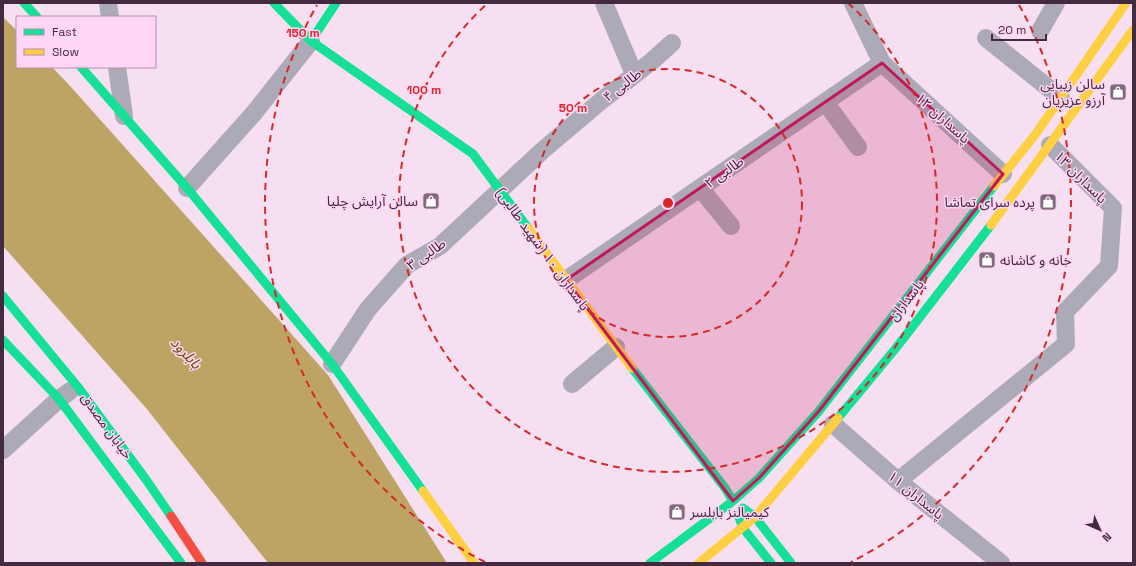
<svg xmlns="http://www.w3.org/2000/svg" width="1136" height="566" font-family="'Space Grotesk','Noto Sans Arabic',sans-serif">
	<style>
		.water { fill: #bda465 }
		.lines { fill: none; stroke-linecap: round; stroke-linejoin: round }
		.street { stroke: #acaab6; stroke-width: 18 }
		.fast { stroke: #16e098; stroke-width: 9 }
		.slow { stroke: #ffcf43; stroke-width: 9 }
		.jam { stroke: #f24e42; stroke-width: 9 }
		.marked { fill: #c2185b; fill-opacity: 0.2; stroke: #c2185b; stroke-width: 3; stroke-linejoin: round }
		.ring { fill: none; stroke: #d62828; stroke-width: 2; stroke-dasharray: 7 5 }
		.labels { text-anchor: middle; stroke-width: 3; stroke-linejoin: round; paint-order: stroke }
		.poi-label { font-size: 14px; fill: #432a3f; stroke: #ffd6f6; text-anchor: end }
		.street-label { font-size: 14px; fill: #432a3f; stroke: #ffd6f6 }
		.water-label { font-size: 15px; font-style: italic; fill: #655309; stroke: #ffd6f6 }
		.centre { fill: #d62828; stroke: #ffd6f6; stroke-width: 2 }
		.ring-label { font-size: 12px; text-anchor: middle; font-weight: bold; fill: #d62828; stroke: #ffd6f6; stroke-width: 3; stroke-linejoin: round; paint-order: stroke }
	</style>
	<rect width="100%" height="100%" fill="#f6dff1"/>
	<path class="water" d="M3,17L17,31V67H52L71,87L328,375L447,563H268L146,408L3,246Z"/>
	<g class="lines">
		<path class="street" d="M108,3L110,17
			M604,3L634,74
			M853,3L882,63L1003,174
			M1040,31L1056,3
			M986,38L1061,98
			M117,67L124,116
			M825,102L858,147
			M187,188L254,113L311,41
			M700,188L731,226
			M566,280L882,63
			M332,364L368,309L407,265L440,246L543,150L601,101L652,61L672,43
			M572,384L616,347
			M833,424L898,481L1001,563
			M3,450L59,399L70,391
			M898,481L1066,344L1065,312L1109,266L1113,208L1050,145"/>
		<path class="fast" d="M24,3L37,17
			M274,3L311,41L473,154L528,228
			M311,41L336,3
			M81,67L187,188L332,364L423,491
			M3,296L78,387L147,481L171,516
			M3,340L59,399L181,563
			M632,368L725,488L733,501
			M838,418L896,348L991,225
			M743,508L755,517L791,563
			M738,515L743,528L771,563
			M650,563L733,501L759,478L819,411L994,186"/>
		<path class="slow" d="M994,186L1035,135L1126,3
			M991,225L1133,30
			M528,228L632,368
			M423,491L474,563
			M699,563L755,517L838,418"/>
		<path class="jam" d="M171,516L202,563"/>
	</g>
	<path class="marked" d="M882,63L1003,174L819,411L759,478L733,501L566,280Z"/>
	<g class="ring">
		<circle cx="668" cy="203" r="134"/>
		<path d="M848 3A269 269 0 1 1 488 3"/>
		<path d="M485 562A403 403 0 0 1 317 5M1019 5A403 403 0 0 1 851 562"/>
	</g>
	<defs>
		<g id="shop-square" transform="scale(0.9)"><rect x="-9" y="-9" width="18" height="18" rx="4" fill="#82697d" stroke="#ffd6f6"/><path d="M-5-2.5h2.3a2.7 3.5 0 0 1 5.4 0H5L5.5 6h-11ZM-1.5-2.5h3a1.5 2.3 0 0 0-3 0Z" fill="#fff"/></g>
	</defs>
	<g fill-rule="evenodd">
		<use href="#shop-square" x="1118" y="92"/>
		<use href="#shop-square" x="431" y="201"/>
		<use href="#shop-square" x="1048" y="202"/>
		<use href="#shop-square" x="987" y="260"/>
		<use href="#shop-square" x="677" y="512"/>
	</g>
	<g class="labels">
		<g class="poi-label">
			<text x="1105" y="89">سالن زیبایی<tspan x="1105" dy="16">آرزو عزیزیان</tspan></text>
			<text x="418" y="206">سالن آرایش چلیا</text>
			<text x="1035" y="207">پرده سرای تماشا</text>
			<text x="1000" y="265" text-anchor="start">خانه و کاشانه</text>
			<text x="690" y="517" text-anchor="start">کیمیالنز بابلسر</text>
		</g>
		<g class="street-label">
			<text transform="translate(622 85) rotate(-38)" y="5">طالبی ۴</text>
			<text transform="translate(943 118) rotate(42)" y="5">پاسداران ۱۲</text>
			<text transform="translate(724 172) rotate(-35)" y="5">طالبی ۲</text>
			<text transform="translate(1081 177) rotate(45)" y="5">پاسداران ۱۳</text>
			<text transform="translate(543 249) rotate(54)" y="5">پاسداران ۱۰ (شهید طالبی)</text>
			<text transform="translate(426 254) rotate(-35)" y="5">طالبی ۳</text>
			<text transform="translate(906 300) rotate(-52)" y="5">پاسداران</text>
			<text transform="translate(107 426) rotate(54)" y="5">خیابان مصدق</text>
			<text transform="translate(916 495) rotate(39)" y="5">پاسداران ۱۱</text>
		</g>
		<g class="water-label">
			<text transform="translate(186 353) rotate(47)" y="5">بابلرود</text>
		</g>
	</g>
	<circle cx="668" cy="203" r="6" class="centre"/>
	<g class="ring-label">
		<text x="303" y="37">150 m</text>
		<text x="424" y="94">100 m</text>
		<text x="573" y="112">50 m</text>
	</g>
	<rect width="1136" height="566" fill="none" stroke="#432a3f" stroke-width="8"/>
	<rect x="16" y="16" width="140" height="52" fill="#ffd6f6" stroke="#b491ad"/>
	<rect x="24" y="29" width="20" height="6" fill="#16e098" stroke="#b491ad"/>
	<text x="52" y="36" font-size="12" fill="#432a3f">Fast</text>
	<rect x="24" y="49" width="20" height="6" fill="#ffcf43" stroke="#b491ad"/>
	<text x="52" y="56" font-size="12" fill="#432a3f">Slow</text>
	<g transform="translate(1100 530) rotate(135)" stroke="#ffd6f6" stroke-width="3" paint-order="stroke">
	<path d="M0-3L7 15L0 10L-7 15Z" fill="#432a3f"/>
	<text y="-6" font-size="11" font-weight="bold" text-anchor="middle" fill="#432a3f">N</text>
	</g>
	<path d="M992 34v6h54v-6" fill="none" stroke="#432a3f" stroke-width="2"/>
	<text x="998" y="34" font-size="12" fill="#432a3f" stroke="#ffd6f6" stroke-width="3" paint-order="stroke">20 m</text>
</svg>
